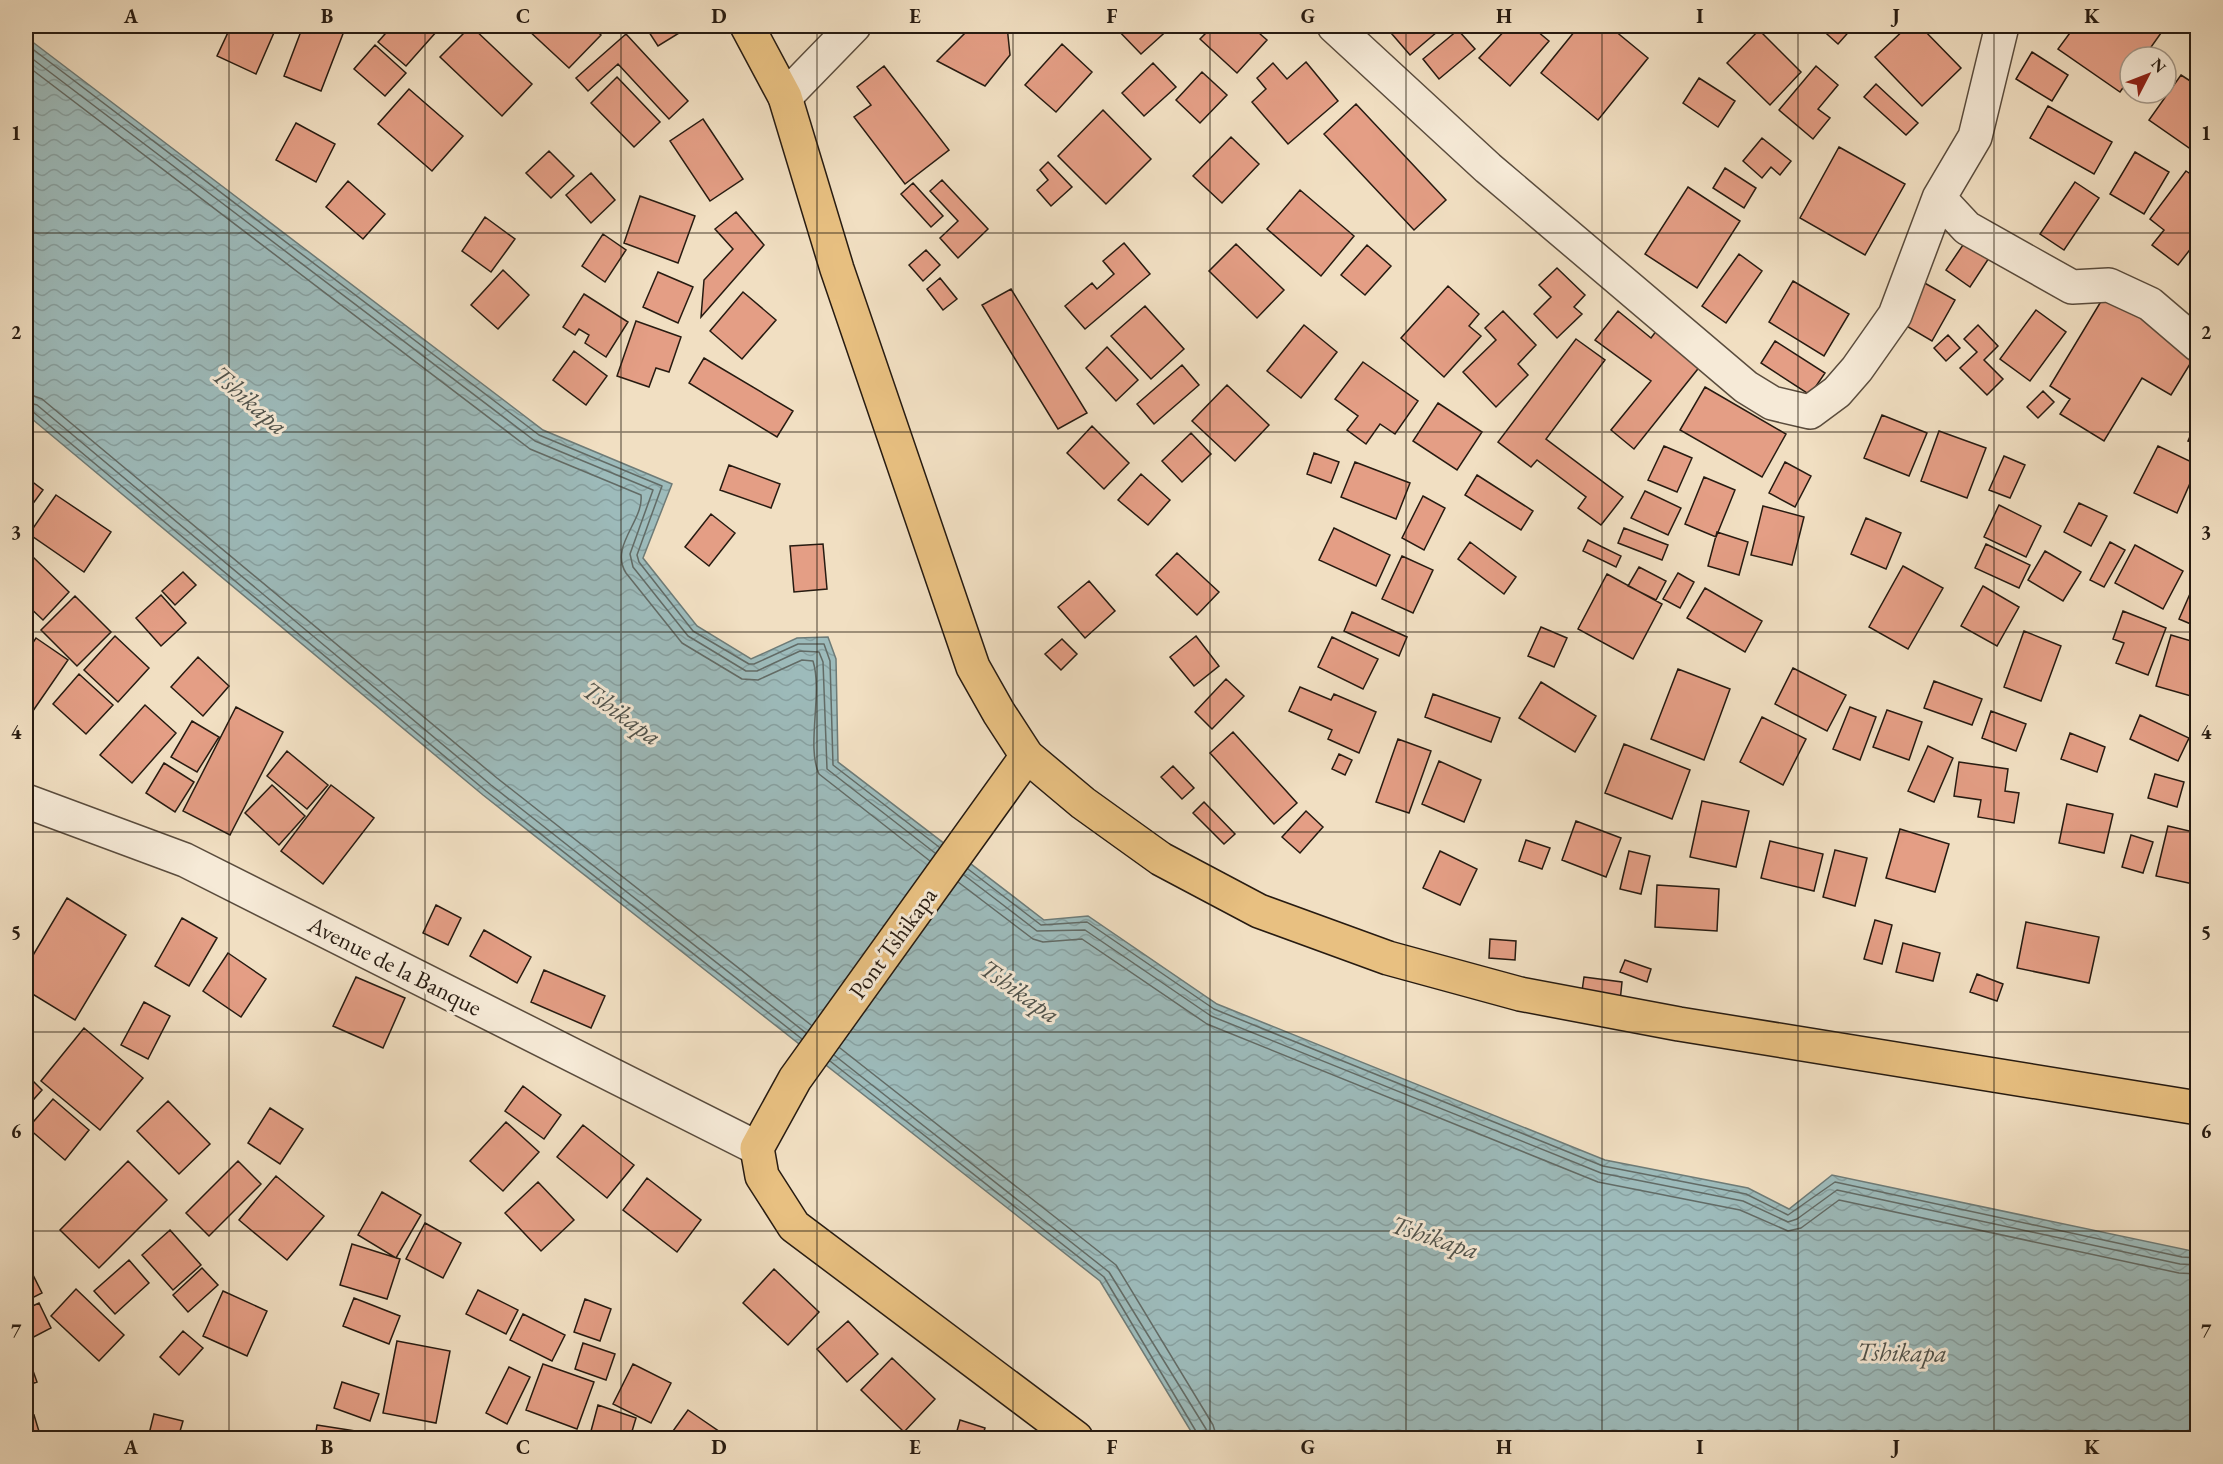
<svg xmlns="http://www.w3.org/2000/svg" width="2223" height="1464" font-family="'EB Garamond',serif">
	<style>
		.water { fill: url(#water-waves); stroke: #6e7b77; stroke-width: 1.5 }
		.lines { fill: none; stroke-linecap: round; stroke-linejoin: round }
		.shore { stroke: #626b66; stroke-width: 1.5 }
		.building { fill: #e49e85; stroke: #271b11; stroke-width: 1.5 }
		.minor-casing { stroke: #5a4c3d; stroke-width: 36 }
		.major-casing { stroke: #271b11; stroke-width: 36 }
		.highway-casing { stroke: #271b11; stroke-width: 36 }
		.minor { stroke: #f6ead7; stroke-width: 33 }
		.major { stroke: #e8c081; stroke-width: 33 }
		.highway { stroke: #e8c081; stroke-width: 33 }
		.grid { fill: none; stroke: #271b11; stroke-width: 1.5; stroke-opacity: 0.55 }
		.labels { text-anchor: middle; stroke-width: 6; stroke-linejoin: round; paint-order: stroke }
		.street-label { font-size: 24px; fill: #271b11; stroke: #f6ead7 }
		.water-label { font-size: 26px; font-style: italic; fill: #50534c; stroke: #f6ead7 }
		.neatline { fill: none; stroke: #271b11; stroke-width: 2 }
		.grid-label { font-size: 20px; text-anchor: middle; font-weight: bold; fill: #271b11 }
	</style>
	<defs>
		<pattern id="water-waves" width="16" height="10" patternUnits="userSpaceOnUse" patternTransform="scale(1.5)"><rect width="16" height="10" fill="#9dbbbb"/><path d="M0 5q4-4 8 0t8 0" fill="none" stroke="#87a0a0"/></pattern>
	</defs>
	<rect width="100%" height="100%" fill="#f1dfc2"/>
	<filter id="stains"><feTurbulence type="fractalNoise" baseFrequency=".00333" numOctaves="4"/><feColorMatrix values="0 0 0 0 .2 0 0 0 0 .09 0 0 0 0 .02 0 0 0 .5 -.17"/></filter>
	<radialGradient id="worn" r=".72"><stop offset=".6" stop-color="#630" stop-opacity="0"/><stop offset="1" stop-color="#630" stop-opacity=".3"/></radialGradient>
	<path class="water" d="M26,37L543,430L672,484L643,558L697,626L751,659L797,638L828,637L836,659L838,762L1044,920L1088,916L1217,1004L1605,1160L1748,1188L1789,1209L1832,1175L2197,1252V1438H1195L1100,1281L483,795L26,414Z"/>
	<g class="lines">
		<path class="shore" d="M26,44L539,435L662,486L637,555L639,562L693,631L749,664H754L798,644H824L830,661L833,765L939,847
			M26,54L535,441L653,490L630,554L633,567L688,636L746,671H757L800,651L819,652L823,662L827,769L935,853
			M26,65L530,449L641,495C644,521 609,546 626,573L682,643L742,679L758,680L802,660L813,661C823,693 806,747 819,774L930,861
			M26,393L42,399L497,778L811,1025
			M26,402L37,405L491,785L806,1033
			M26,410L32,411L486,791L802,1039
			M968,869L1041,925L1087,922L1214,1009L1603,1166L1746,1194L1788,1215L1835,1182L2182,1257L2198,1258
			M964,875L1037,931L1085,930L1211,1016L1601,1173L1743,1201L1788,1222L1797,1219L1837,1190L2180,1264L2198,1265
			M958,882L1033,939L1043,942L1082,939L1207,1024L1598,1182L1740,1210L1788,1231L1801,1228L1839,1200L2179,1273L2198,1274
			M840,1048L1116,1265L1213,1425L1217,1438
			M834,1055L1109,1272L1206,1429L1208,1438
			M830,1061L1104,1277L1200,1438"/>
	</g>
	<path class="building" d="M231,26L276,28L256,74L217,56Z
		M303,26H346L321,91L284,76Z
		M392,26H431L437,31L406,66L378,42Z
		M471,26L532,84L502,116L440,57Z
		M530,26H591L601,35L569,68L527,29Z
		M645,26H681L684,30L658,46Z
		M962,26H1007L1010,55L985,86L937,61L965,33Z
		M1114,26H1172L1141,54Z
		M1213,26H1251L1267,40L1237,73L1200,39Z
		M1402,26H1444L1410,55L1392,34Z
		M1509,26H1531L1549,41L1510,86L1479,58Z
		M1579,26H1609L1648,58L1598,120L1541,73Z
		M1818,26H1854L1838,44Z
		M1908,26H1920L1961,68L1922,106L1875,57Z
		M2075,26H2166L2144,57H2130V78L2120,92L2058,49Z
		M1458,30L1475,49L1439,79L1423,59Z
		M1759,30L1801,72L1770,105L1727,63Z
		M626,34L688,101L669,119L618,64L588,91L576,78Z
		M1062,44L1092,72L1056,112L1025,85Z
		M375,45L406,73L385,96L354,69Z
		M2032,52L2068,75L2052,101L2016,79Z
		M1306,62L1338,101L1288,144L1252,102L1266,89L1257,78L1273,63L1287,79Z
		M1153,63L1176,87L1144,116L1122,93Z
		M884,66L949,150L905,184L854,117L871,105L857,87Z
		M1816,66L1838,85L1818,109L1830,118L1813,139L1779,110Z
		M1202,72L1227,95L1200,123L1176,100Z
		M2181,75L2198,86V149L2195,152L2149,120Z
		M617,77L660,122L634,147L591,103Z
		M1699,78L1735,101L1718,127L1683,103Z
		M1876,84L1918,123L1906,135L1864,97Z
		M409,89L463,136L432,171L378,124Z
		M1356,104L1446,200L1414,230L1324,134Z
		M2048,106L2112,142L2094,174L2030,138Z
		M1103,110L1151,159L1106,204L1058,156Z
		M703,119L743,179L710,201L670,141Z
		M296,123L335,144L316,182L276,160Z
		M1231,137L1259,164L1222,203L1193,176Z
		M1762,138L1791,161L1780,175L1771,167L1762,178L1743,161Z
		M1839,147L1905,184L1865,255L1800,218Z
		M549,151L574,176L551,198L526,173Z
		M2135,152L2169,172L2144,214L2110,194Z
		M1048,162L1072,187L1051,206L1037,190L1048,180L1040,170Z
		M1725,168L1756,188L1744,208L1713,188Z
		M2186,171L2198,179V251L2192,247L2178,265L2152,245L2164,230L2150,219Z
		M591,173L615,200L591,223L566,195Z
		M942,180L988,229L958,258L940,238L958,221L930,191Z
		M348,181L385,214L363,239L326,207Z
		M2075,182L2099,198L2064,250L2040,234Z
		M913,183L943,216L931,227L901,194Z
		M1688,187L1740,221L1697,288L1645,254Z
		M1300,190L1354,236L1321,276L1267,229Z
		M640,196L695,216L678,263L624,243Z
		M736,212L764,245L701,317L704,280L733,249L715,229Z
		M485,217L515,239L491,272L462,251Z
		M603,234L626,250L605,282L582,266Z
		M1965,242L1989,258L1970,287L1946,270Z
		M1124,243L1150,274L1085,329L1065,306L1092,283L1097,289L1114,274L1103,261Z
		M1236,244L1284,290L1257,318L1209,271Z
		M1367,245L1391,266L1365,295L1341,275Z
		M926,250L940,265L923,281L909,265Z
		M1739,254L1762,271L1726,323L1702,306Z
		M1557,268L1585,295L1574,307L1582,314L1557,338L1534,314L1551,297L1539,285Z
		M503,270L529,295L498,329L471,305Z
		M658,272L693,287L678,323L643,307Z
		M940,278L957,299L943,310L927,289Z
		M1793,281L1849,314L1824,356L1769,322Z
		M1921,281L1955,300L1932,341L1898,321Z
		M1448,286L1479,314L1469,326L1481,336L1444,377L1401,338Z
		M1011,289L1087,413L1058,429L982,305Z
		M743,292L776,320L742,359L710,331Z
		M2106,293L2198,351L2171,395L2142,378L2104,441L2060,414L2070,399L2050,386Z
		M584,294L628,322L606,357L585,343L589,335L579,329L575,335L563,327Z
		M1145,306L1184,349L1151,379L1111,336Z
		M2036,310L2066,332L2030,381L2000,359Z
		M1503,311L1536,345L1518,364L1528,375L1496,407L1463,372L1496,340L1485,328Z
		M1618,311L1651,338L1657,330L1701,365L1634,449L1611,430L1651,381L1595,340Z
		M636,321L681,337L669,372L656,368L649,387L617,376Z
		M1304,325L1337,352L1301,398L1267,371Z
		M1978,325L1998,346L1984,360L2003,379L1987,395L1960,368L1977,352L1964,339Z
		M1948,335L1960,348L1946,361L1934,348Z
		M1576,339L1605,360L1546,439L1623,497L1601,525L1578,508L1586,497L1537,460L1531,467L1498,442Z
		M1775,341L1825,373L1810,395L1761,363Z
		M1107,347L1138,380L1116,401L1086,368Z
		M574,351L607,376L586,405L553,380Z
		M704,358L793,411L777,437L689,383Z
		M1363,362L1418,401L1395,434L1380,424L1366,444L1347,430L1358,416L1335,399Z
		M1182,365L1199,385L1154,424L1137,404Z
		M1227,385L1269,425L1235,461L1192,421Z
		M1705,387L1786,434L1762,477L1680,430Z
		M2043,391L2054,402L2038,418L2027,407Z
		M1438,403L1482,432L1457,470L1413,441Z
		M1882,415L1927,433L1909,476L1864,458Z
		M2198,418V444L2188,441Z
		M1092,426L1129,463L1104,489L1067,453Z
		M1939,431L1986,448L1967,498L1921,481Z
		M1191,433L1211,454L1182,482L1162,461Z
		M1664,446L1692,458L1677,492L1648,480Z
		M2158,446L2198,465L2177,513L2134,493Z
		M1314,453L1339,462L1331,483L1307,474Z
		M2004,456L2025,465L2010,498L1989,490Z
		M1355,462L1410,483L1396,519L1341,497Z
		M1785,462L1811,476L1795,507L1769,493Z
		M729,465L780,484L771,508L720,490Z
		M1141,474L1170,500L1148,525L1118,500Z
		M1477,475L1533,511L1521,530L1465,495Z
		M26,477L43,490L26,513Z
		M1704,477L1735,490L1716,537L1685,524Z
		M1645,491L1681,508L1668,535L1631,518Z
		M56,495L111,532L84,572L29,534Z
		M1423,496L1445,508L1424,550L1402,538Z
		M2079,503L2107,516L2091,546L2064,532Z
		M1999,505L2041,526L2026,557L1984,537Z
		M1763,506L1804,517L1792,565L1751,555Z
		M711,514L735,533L709,566L685,547Z
		M1866,518L1901,533L1886,569L1851,554Z
		M1334,528L1390,555L1376,586L1319,560Z
		M1624,528L1668,545L1662,560L1618,543Z
		M1717,532L1748,542L1739,575L1708,566Z
		M1588,540L1621,556L1616,567L1583,551Z
		M1470,542L1516,577L1504,594L1458,559Z
		M2110,542L2125,550L2104,587L2090,580Z
		M823,544L827,589L794,592L790,546Z
		M1986,544L2030,565L2019,588L1975,568Z
		M2135,545L2183,571L2163,609L2115,583Z
		M2045,551L2081,572L2063,601L2028,580Z
		M1177,553L1219,592L1197,615L1156,575Z
		M1402,556L1433,570L1413,613L1382,599Z
		M33,557L69,592L43,620L26,604V565Z
		M1903,566L1943,588L1908,649L1869,627Z
		M1639,567L1666,581L1656,600L1628,586Z
		M183,572L196,585L175,605L162,591Z
		M1678,573L1694,582L1680,608L1663,599Z
		M1607,574L1662,604L1633,659L1578,629Z
		M2196,580L2198,581V627L2179,619Z
		M1089,581L1115,611L1085,638L1058,607Z
		M1983,586L2019,607L1997,646L1961,626Z
		M1705,588L1762,621L1745,652L1687,618Z
		M161,595L186,623L161,646L136,618Z
		M75,596L111,632L77,666L41,630Z
		M2123,611L2166,628L2148,675L2116,663L2124,643L2113,639Z
		M1352,612L1407,637L1399,656L1344,631Z
		M1541,627L1567,638L1554,667L1528,656Z
		M2024,631L2061,646L2041,701L2004,687Z
		M2171,635L2198,643V698L2156,686Z
		M115,636L149,668L118,702L84,670Z
		M1196,636L1219,666L1194,686L1170,657Z
		M1332,637L1378,659L1363,689L1318,667Z
		M36,638L68,660L26,721V653Z
		M1062,639L1077,654L1061,670L1045,654Z
		M198,657L229,686L203,716L171,687Z
		M1793,668L1846,695L1827,731L1775,704Z
		M1678,669L1730,689L1704,760L1651,739Z
		M79,674L113,705L86,734L53,704Z
		M1226,679L1244,696L1212,729L1195,712Z
		M1934,681L1982,699L1972,725L1924,708Z
		M1541,682L1596,716L1575,752L1519,718Z
		M1300,687L1331,700L1334,694L1376,712L1359,753L1328,739L1332,730L1289,711Z
		M1433,694L1500,718L1491,742L1425,717Z
		M145,705L176,733L132,783L100,755Z
		M236,707L283,732L230,835L183,811Z
		M1850,707L1876,717L1860,760L1833,749Z
		M1887,710L1922,722L1909,760L1873,747Z
		M1991,711L2026,724L2016,751L1982,738Z
		M2140,715L2189,738L2178,761L2130,739Z
		M1762,717L1806,739L1783,785L1740,762Z
		M192,721L219,737L197,772L171,757Z
		M1233,732L1297,803L1274,824L1210,753Z
		M2070,733L2105,747L2097,772L2061,759Z
		M1398,739L1431,751L1409,813L1376,802Z
		M1624,744L1690,770L1672,819L1605,793Z
		M1928,746L1953,758L1934,802L1908,791Z
		M2198,750V785L2191,784Z
		M287,751L328,785L307,809L267,776Z
		M1339,754L1352,760L1345,775L1332,769Z
		M1439,761L1481,780L1464,822L1422,804Z
		M1959,762L2008,769L2005,791L2019,793L2014,823L1978,817L1981,800L1954,796Z
		M164,763L194,782L175,812L146,793Z
		M1173,766L1194,788L1182,799L1161,777Z
		M2155,774L2184,782L2177,807L2148,798Z
		M272,785L305,816L279,845L245,813Z
		M331,785L374,818L323,884L281,851Z
		M1702,801L1749,811L1736,867L1690,857Z
		M1204,802L1235,834L1224,844L1193,813Z
		M2067,804L2113,814L2104,853L2059,843Z
		M1306,811L1323,827L1300,853L1282,837Z
		M1576,821L1621,838L1606,877L1562,860Z
		M2168,826L2198,833V885L2156,876Z
		M1900,829L1949,844L1935,892L1886,878Z
		M2131,835L2153,842L2143,873L2122,867Z
		M1526,840L1550,848L1542,869L1519,861Z
		M1770,841L1823,854L1814,891L1761,878Z
		M1835,850L1867,858L1855,906L1823,897Z
		M1440,851L1477,869L1460,905L1423,888Z
		M1629,851L1650,856L1641,894L1620,889Z
		M1657,885L1719,889L1717,931L1655,927Z
		M67,898L126,935L75,1020L26,990V967Z
		M436,905L461,918L448,945L423,933Z
		M182,918L217,938L189,986L155,966Z
		M1875,920L1892,925L1882,964L1864,959Z
		M2026,922L2099,937L2089,983L2017,968Z
		M484,930L531,957L517,983L470,956Z
		M1490,939L1516,941L1515,960L1489,958Z
		M1903,943L1940,953L1933,981L1896,972Z
		M228,953L266,979L241,1017L203,991Z
		M1625,960L1651,969L1647,982L1620,972Z
		M544,970L605,996L591,1028L531,1002Z
		M1977,974L2003,984L1997,1001L1970,992Z
		M356,977L405,998L383,1048L333,1026Z
		M1584,977L1622,982L1620,1002L1581,998Z
		M144,1002L170,1016L148,1059L121,1045Z
		M84,1028L143,1078L100,1130L41,1081Z
		M26,1074L42,1090L26,1108Z
		M523,1086L561,1115L544,1139L505,1111Z
		M53,1099L89,1130L65,1160L28,1128Z
		M168,1101L210,1144L179,1174L137,1131Z
		M270,1108L303,1129L280,1164L248,1143Z
		M506,1122L539,1152L503,1191L470,1161Z
		M583,1125L634,1165L607,1198L557,1157Z
		M128,1161L167,1200L99,1268L60,1230Z
		M238,1161L261,1184L209,1236L186,1213Z
		M276,1176L324,1216L287,1260L239,1220Z
		M647,1178L701,1220L677,1252L623,1210Z
		M538,1182L574,1220L541,1251L505,1213Z
		M382,1192L421,1215L396,1258L358,1235Z
		M425,1223L461,1243L443,1278L406,1259Z
		M170,1230L201,1265L173,1290L142,1255Z
		M352,1244L400,1259L387,1299L340,1285Z
		M129,1260L149,1283L115,1314L94,1291Z
		M202,1268L218,1285L188,1312L173,1295Z
		M30,1269L42,1293L26,1301V1271Z
		M774,1269L819,1312L788,1345L743,1303Z
		M76,1289L124,1335L99,1361L51,1316Z
		M478,1290L518,1310L506,1334L466,1314Z
		M223,1291L267,1311L247,1356L203,1336Z
		M354,1298L400,1316L389,1344L343,1326Z
		M585,1299L611,1309L600,1341L574,1332Z
		M39,1303L51,1328L26,1341V1309Z
		M523,1314L565,1335L552,1361L510,1340Z
		M848,1321L878,1354L847,1382L817,1349Z
		M183,1331L203,1348L179,1375L160,1357Z
		M397,1341L450,1351L436,1423L383,1413Z
		M583,1343L615,1354L606,1380L575,1369Z
		M26,1351L37,1382L26,1386Z
		M892,1358L935,1399L904,1432L861,1390Z
		M543,1364L594,1382L577,1429L526,1410Z
		M633,1364L671,1383L651,1423L613,1404Z
		M509,1367L530,1377L507,1424L486,1413Z
		M342,1382L379,1394L370,1421L334,1408Z
		M598,1405L636,1418L630,1438H617L591,1431Z
		M688,1410L720,1432L715,1438H668Z
		M154,1414L183,1421L178,1438H148Z
		M34,1415L41,1438H26V1417Z
		M960,1420L985,1428L982,1438H955Z
		M317,1425L394,1437L315,1438Z"/>
	<g class="lines">
		<g class="minor-casing">
			<path id="minor" d="M1334,26L1488,168L1746,387L1772,403L1810,412L1837,392L1857,369L1895,315L1939,198L1975,137L2002,26
				M785,97L854,26
				M1939,198L1967,228L2072,287L2109,285L2150,304L2198,345
				M26,801L185,860L757,1148"/>
		</g>
		<g class="major-casing">
			<path id="major" d="M1027,756L795,1079L757,1148L762,1176L794,1226L1076,1438"/>
		</g>
		<g class="highway-casing">
			<path id="highway" d="M747,26L785,97L837,269L973,667L999,713L1027,756L1083,803L1161,859L1259,911L1388,958L1520,994L1679,1024L2198,1108"/>
		</g>
		<use href="#minor" class="minor"/>
		<use href="#major" class="major"/>
		<use href="#highway" class="highway"/>
	</g>
	<path class="grid" d="M229,26V1438M425,26V1438M621,26V1438M817,26V1438M1013,26V1438M1210,26V1438M1406,26V1438M1602,26V1438M1798,26V1438M1994,26V1438M26,233H2198M26,432H2198M26,632H2198M26,832H2198M26,1032H2198M26,1231H2198"/>
	<g class="labels">
		<g class="street-label">
			<text transform="translate(893 943) rotate(-54)" y="8">Pont Tshikapa</text>
			<text transform="translate(395 966) rotate(27)" y="8">Avenue de la Banque</text>
		</g>
		<g class="water-label">
			<text transform="translate(250 400) rotate(41)" y="9">Tshikapa</text>
			<text transform="translate(622 713) rotate(36)" y="9">Tshikapa</text>
			<text transform="translate(1020 991) rotate(35)" y="9">Tshikapa</text>
			<text transform="translate(1435 1237) rotate(18)" y="9">Tshikapa</text>
			<text transform="translate(1902 1352) rotate(1)" y="9">Tshikapa</text>
		</g>
	</g>
	<rect width="2223" height="1464" fill="none" stroke="#f1dfc2" stroke-width="66"/>
	<g transform="translate(2148 75) rotate(48)"><circle r="28" fill="#f6ead7" stroke="#a39788" stroke-width="1.5"/>
	<path d="M0-4.5L10 22L0 15L-10 22Z" fill="#8f2418"/>
	<text y="-9" font-size="16" font-weight="bold" text-anchor="middle" fill="#271b11">N</text>
	</g>
	<rect x="33" y="33" width="2157" height="1398" class="neatline"/>
	<g class="grid-label">
		<text x="131" y="23">A</text>
		<text x="327" y="23">B</text>
		<text x="523" y="23">C</text>
		<text x="719" y="23">D</text>
		<text x="915" y="23">E</text>
		<text x="1112" y="23">F</text>
		<text x="1308" y="23">G</text>
		<text x="1504" y="23">H</text>
		<text x="1700" y="23">I</text>
		<text x="1896" y="23">J</text>
		<text x="2092" y="23">K</text>
		<text x="16" y="140">1</text>
		<text x="2206" y="140">1</text>
		<text x="16" y="339">2</text>
		<text x="2206" y="339">2</text>
		<text x="16" y="539">3</text>
		<text x="2206" y="539">3</text>
		<text x="16" y="739">4</text>
		<text x="2206" y="739">4</text>
		<text x="16" y="939">5</text>
		<text x="2206" y="939">5</text>
		<text x="16" y="1138">6</text>
		<text x="2206" y="1138">6</text>
		<text x="16" y="1338">7</text>
		<text x="2206" y="1338">7</text>
		<text x="131" y="1454">A</text>
		<text x="327" y="1454">B</text>
		<text x="523" y="1454">C</text>
		<text x="719" y="1454">D</text>
		<text x="915" y="1454">E</text>
		<text x="1112" y="1454">F</text>
		<text x="1308" y="1454">G</text>
		<text x="1504" y="1454">H</text>
		<text x="1700" y="1454">I</text>
		<text x="1896" y="1454">J</text>
		<text x="2092" y="1454">K</text>
	</g>
	<rect width="100%" height="100%" filter="url(#stains)"/>
	<rect width="100%" height="100%" fill="url(#worn)"/>
</svg>
